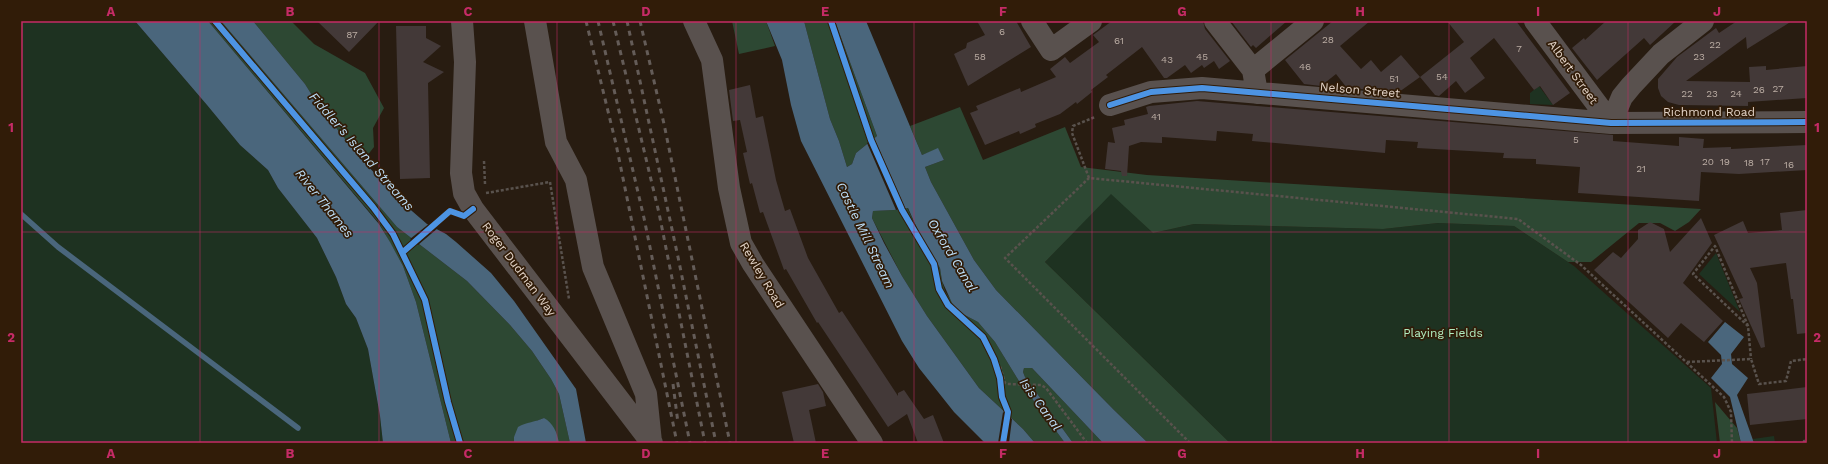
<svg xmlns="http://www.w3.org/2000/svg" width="1828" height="464" font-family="'Work Sans',sans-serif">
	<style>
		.green { fill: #1e3221 }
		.forest { fill: #2d4833 }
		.water { fill: #4a667c }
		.pier { fill: #281c11 }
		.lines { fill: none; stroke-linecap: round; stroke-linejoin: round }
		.stream { stroke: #4a667c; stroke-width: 5.5 }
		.building { fill: #433938 }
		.path { stroke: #59524d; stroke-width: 2.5; stroke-dasharray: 3 2; stroke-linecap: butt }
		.minor { stroke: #59514e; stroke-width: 22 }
		.rail { stroke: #645c58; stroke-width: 3; stroke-dasharray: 5 5; stroke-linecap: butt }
		.cycleway-casing { stroke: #311c08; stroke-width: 8 }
		.cycleway { stroke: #4d94e3; stroke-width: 6 }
		.grid { fill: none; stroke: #c52b66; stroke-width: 1; stroke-opacity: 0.55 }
		.labels { text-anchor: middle; stroke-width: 3.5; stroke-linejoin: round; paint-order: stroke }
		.number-label { font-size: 10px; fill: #baaca3 }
		.street-label { font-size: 12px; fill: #e2d3c7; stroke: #311c08 }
		.park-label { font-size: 12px; fill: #b0ecc0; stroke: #311c08 }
		.water-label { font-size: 13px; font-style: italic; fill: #bddff9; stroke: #311c08 }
		.neatline { fill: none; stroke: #c52b66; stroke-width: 1.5 }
		.grid-label { font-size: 13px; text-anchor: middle; font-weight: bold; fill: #c52b66 }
	</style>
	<rect width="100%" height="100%" fill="#281c11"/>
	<path class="green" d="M21,21H135L207,105L240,145L268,170L278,188L317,238L336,277L346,304L356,318L368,349L380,416L383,443H21Z
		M1539,86L1553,105L1530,104V93Z
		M1111,193L1153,233L1194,224L1383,229L1438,223L1514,226L1574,266L1711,388L1717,443H1230L1045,262Z
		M1716,253L1740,312L1699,274Z
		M1774,436L1775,443H1754L1753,439Z"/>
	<path class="forest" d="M208,21H221L397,227L467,281L510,325L532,351L551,379L559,394L570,443H559L544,418L534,422L514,437V443H451L416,302L403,266L379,223Z
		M253,21H291L314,44L365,73L384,108L373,128L374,147L363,161L320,108L305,84Z
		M732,21H766L775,46L739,54Z
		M804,21H835L877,136L856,153L852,164L847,167L839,141L830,119Z
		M960,107L983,160L1065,127L1081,167L1147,175L1701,209L1689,222L1675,231L1660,223H1639L1591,262H1568L1514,226L1438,223L1383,229L1194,224L1153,233L1111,194L1045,262L1230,443H1148L1113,409L996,290L974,260L931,182L925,167L944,160L938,149L922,155L910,126Z
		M907,207L920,235L940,268L942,281L945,291L959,312L978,322L995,342L1019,381L1065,443H1035L1023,429L979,388L927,316L902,276L872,218L873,211L894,210Z
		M1024,368H1032L1103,443H1073L1025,377L1023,372Z
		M1715,402L1737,428L1741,443H1720Z"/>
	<path class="water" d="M135,21H208L379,224L390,242L403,266L416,302L451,443H383L380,416L368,349L356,318L346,304L336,277L317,238L278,188L268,170L240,145L207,105Z
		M221,21H253L305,84L320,108L363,161L405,205L427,224L446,234L456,242L491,273L514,301L576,389L586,443H570L559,394L551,379L532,351L510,325L467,281L397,227Z
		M766,21H804L830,119L839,141L847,167L852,164L856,153L877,136L835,21H866L922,155L938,148L944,160L925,167L931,182L974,260L996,290L1113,409L1148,443H1103L1032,368H1024L1023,372L1025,377L1073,443H1065L1019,381L995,342L978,322L959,312L952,303L942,281L940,268L920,235L908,208L894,210L873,211L872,218L884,243L902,276L927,316L979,388L1023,429L1035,443H985L954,412L919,368L902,341L801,141L791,105L782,60Z
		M1725,322L1744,337L1731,354L1732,364L1748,378L1737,395L1754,443H1741L1730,397L1711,378L1722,364L1721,355L1708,342Z
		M544,418C553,423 557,432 559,443H514V437L518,427C527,422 535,422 544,418Z"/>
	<path class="pier" d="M874,138L905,208L896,210L867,143Z
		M430,223L438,228L418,245L410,239Z
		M1003,412L1012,419L1009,443H998Z"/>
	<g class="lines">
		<path class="stream" d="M21,214L58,247L298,428"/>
	</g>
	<path class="building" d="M317,21H379L349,52Z
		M977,21H1016L1031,47L968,86L954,54L966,48L967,43L985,35Z
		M1112,21H1203L1205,29L1230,61L1219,69L1214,61L1204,68L1202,65L1191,73L1185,65L1167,78H1164L1142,47L1106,75L1108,77L1091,90L1092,92L1077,104L1076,102L1060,114L1035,124L1036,127L1020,134L1019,131L985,145L970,113L978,110L976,106L1020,88L1021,92L1056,77L1050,69L1065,57L1070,63L1099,42L1093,35Z
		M1231,21H1287L1256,48L1253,45L1251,47Z
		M1333,21H1370L1340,46L1361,69L1371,60L1381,72L1401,55L1420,77L1399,92L1347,88L1336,74L1321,86L1304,84L1285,60Z
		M1447,21H1516L1570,93L1553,105L1540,86L1534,90L1494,38L1470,58L1485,78L1465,93L1456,81L1439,96L1435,95L1420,77L1464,42Z
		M1606,21H1676L1650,45L1644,38L1597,80L1572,48L1584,38L1585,40Z
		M1737,21H1792L1747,49L1746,37L1686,81L1750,82L1749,67L1766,66V70L1807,66V98L1748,102V106L1679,105L1668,102L1661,96L1658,88V79L1677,57L1716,28L1719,33Z
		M396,26H426V38L441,46L423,62L444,72L428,83L430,178L400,179Z
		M750,85L756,118L763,116L776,180L785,211L790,209L808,258L839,313L842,311L898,396V393L904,390L924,419L933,415L944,443H918L907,414L888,427L818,322L817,323L786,269L784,270L763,212L760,213L752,183L750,184L743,153L747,152L740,120L733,121L729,90Z
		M1197,101L1613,135V141L1679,146V137L1704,139L1703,148L1731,147V149L1807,145V170L1739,174L1701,172L1699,201L1578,193L1580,167L1536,164V159L1503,158L1504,153L1417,148L1418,142L1386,140L1385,153L1252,141L1253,134L1217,131L1216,141L1162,137V143L1141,142L1129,146L1127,176H1122L1121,171L1105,169L1108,142L1115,143L1112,128L1125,125L1124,120L1148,114L1146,107L1149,106Z
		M1807,210V333L1797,334L1793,299H1791L1786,263L1750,268L1757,283L1765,347L1761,348L1739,299L1743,298L1714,235L1743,221L1748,233L1782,230L1780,213Z
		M1701,218L1712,243L1683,283L1723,321L1704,342L1681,323L1668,338L1594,270L1613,252L1621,258L1638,239V230L1650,222L1664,229L1670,252Z
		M818,384L823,392L826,406L809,410L816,443H794L782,392Z
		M1807,387V419L1750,425L1747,394Z"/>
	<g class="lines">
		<path class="path" d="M484,161L485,184
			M1089,178L1072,133L1073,126L1095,117
			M486,193L550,182L569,299
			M1748,326L1715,246L1693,274L1748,326L1751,359
			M994,359L1000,366L1005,383L1007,384L1041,385L1046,388L1087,443
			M1687,362L1751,359L1759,384L1786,381L1791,361L1807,359
			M1190,443L1005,258L1089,178L1518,219L1581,265L1724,397L1731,412L1732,443
			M1804,443V441H1807"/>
		<path class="minor" d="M462,21L465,62L461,173L464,193L473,209L652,443
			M535,21L556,142L576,180L593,267L646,394L651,442
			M694,21L712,60L729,188L741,243L753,264L872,443
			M1032,21L1051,50L1091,21
			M1215,21L1253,70L1257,93
			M1535,21L1611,123
			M1253,70L1313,21
			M1110,105L1151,92L1202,88L1611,123L1807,122
			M1611,123L1622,97L1631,86L1661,54L1703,21"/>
		<path class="rail" d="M586,21L616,144L677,443
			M598,21L644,218L690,443
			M613,21L659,213L705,443
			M627,21L678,257L716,443
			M640,21L664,124L730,443
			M673,384L678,423"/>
		<g class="cycleway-casing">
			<path id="cycleway" d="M215,21L373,207L393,234L425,300L448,402L460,443
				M831,21L871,140L902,210L934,264L939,289L948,305L983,337L994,359L1000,378L1002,397L1008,412L1003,443
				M1110,105L1151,92L1202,88L1611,123L1807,122
				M403,252L450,211L464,216L473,209"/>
		</g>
		<use href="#cycleway" class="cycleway"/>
	</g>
	<path class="grid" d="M200,21V443M379,21V443M557,21V443M736,21V443M914,21V443M1092,21V443M1271,21V443M1449,21V443M1628,21V443M21,232H1807"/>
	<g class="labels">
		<g class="number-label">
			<text x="1002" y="35">6</text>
			<text x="352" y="38">87</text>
			<text x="1328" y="43">28</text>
			<text x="1119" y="44">61</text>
			<text x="1715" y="48">22</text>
			<text x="1519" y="52">7</text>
			<text x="980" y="60">58</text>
			<text x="1202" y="60">45</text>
			<text x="1699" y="60">23</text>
			<text x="1167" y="63">43</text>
			<text x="1305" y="70">46</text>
			<text x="1442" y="80">54</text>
			<text x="1394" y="82">51</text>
			<text x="1778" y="92">27</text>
			<text x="1759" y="93">26</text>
			<text x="1687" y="97">22</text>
			<text x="1712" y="97">23</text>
			<text x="1736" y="97">24</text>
			<text x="1156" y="120">41</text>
			<text x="1576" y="143">5</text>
			<text x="1708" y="165">20</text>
			<text x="1725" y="165">19</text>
			<text x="1765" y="165">17</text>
			<text x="1749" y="166">18</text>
			<text x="1789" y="168">16</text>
			<text x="1641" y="172">21</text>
		</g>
		<g class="street-label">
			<text transform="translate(1573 72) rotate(54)" y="4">Albert Street</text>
			<text transform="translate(1360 90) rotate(5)" y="4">Nelson Street</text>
			<text x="1709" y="116">Richmond Road</text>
			<text transform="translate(519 269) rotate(53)" y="4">Roger Dudman Way</text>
			<text transform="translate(762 275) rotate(59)" y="4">Rewley Road</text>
		</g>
		<g class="park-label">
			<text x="1443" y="337">Playing Fields</text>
		</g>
		<g class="water-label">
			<text transform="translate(362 151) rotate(49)" y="5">Fiddler's Island Streams</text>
			<text transform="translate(325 203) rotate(51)" y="5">River Thames</text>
			<text transform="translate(866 235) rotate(64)" y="5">Castle Mill Stream</text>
			<text transform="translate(953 255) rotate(59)" y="5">Oxford Canal</text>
			<text transform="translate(1041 404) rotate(54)" y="5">Isis Canal</text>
		</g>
	</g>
	<rect width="1828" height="464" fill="none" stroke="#311c08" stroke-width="44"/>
	<rect x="22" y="22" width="1784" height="420" class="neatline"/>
	<g class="grid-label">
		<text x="111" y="16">A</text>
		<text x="290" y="16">B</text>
		<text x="468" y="16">C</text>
		<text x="646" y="16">D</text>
		<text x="825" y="16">E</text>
		<text x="1003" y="16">F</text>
		<text x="1182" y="16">G</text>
		<text x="1360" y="16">H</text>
		<text x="1538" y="16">I</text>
		<text x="1717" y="16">J</text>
		<text x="11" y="132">1</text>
		<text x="1817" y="132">1</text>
		<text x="11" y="342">2</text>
		<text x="1817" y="342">2</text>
		<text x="111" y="458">A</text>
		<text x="290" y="458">B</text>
		<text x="468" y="458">C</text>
		<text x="646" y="458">D</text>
		<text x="825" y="458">E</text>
		<text x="1003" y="458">F</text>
		<text x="1182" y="458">G</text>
		<text x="1360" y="458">H</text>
		<text x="1538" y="458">I</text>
		<text x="1717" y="458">J</text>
	</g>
</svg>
